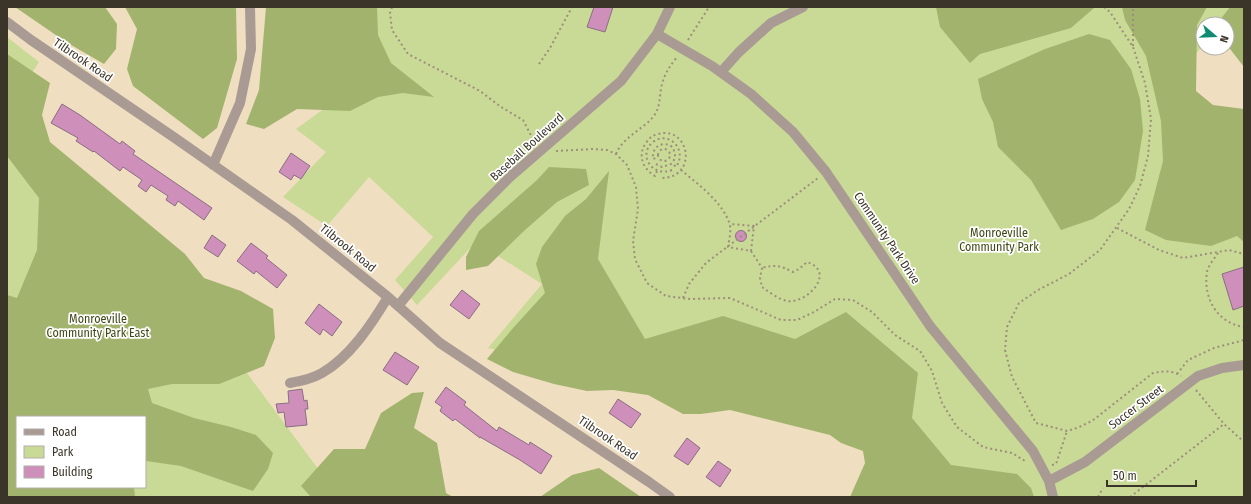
<svg xmlns="http://www.w3.org/2000/svg" width="1251" height="504" font-family="'Fira Sans Condensed',sans-serif">
	<style>
		.green { fill: #c9da96; fill-rule: evenodd }
		.forest { fill: #a2b36d }
		.building { fill: #ce8fbb; stroke: #8a6e81 }
		.lines { fill: none; stroke-linecap: round; stroke-linejoin: round }
		.path { stroke: #9c8f7b; stroke-width: 2; stroke-dasharray: 2 3; stroke-linecap: butt }
		.minor { stroke: #a99b94; stroke-width: 10 }
		.labels { text-anchor: middle; stroke-width: 3.5; stroke-linejoin: round; paint-order: stroke }
		.street-label { font-size: 12px; fill: #3b3429; stroke: #fff }
		.park-label { font-size: 12px; fill: #3e4814; stroke: #fff }
	</style>
	<rect width="100%" height="100%" fill="#f0dec1"/>
	<path class="green" d="M360,7H1239L1223,24H1203V46L1177,73L1244,212V497H999L875,439L488,348L542,284L476,242L417,305L395,280L433,237L369,177L327,226L283,197L326,152L296,129L357,85Z
		M7,37L39,62L8,109L126,210L339,497H7ZM17,417H145V487H17Z"/>
	<path class="forest" d="M15,7H105L117,24L116,49L104,64L66,42Z
		M125,7H236L237,59L217,128L203,139L133,86L127,69L137,29Z
		M266,7H377L378,35L391,63L434,97L403,93L378,97L350,111L297,109L264,129L246,124L259,90Z
		M936,7H1093L1094,8L1071,28L980,54L970,63L940,27Z
		M1122,7H1207L1197,25L1196,91L1213,105L1244,109V242L1237,236L1211,246L1166,240L1145,230L1163,161L1161,121L1146,56L1125,20Z
		M1230,7H1244V67L1227,45V24H1217Z
		M1089,34L1110,40L1131,69L1140,99L1143,131L1135,180L1119,202L1093,219L1061,230L1031,180L998,147L993,122L982,99L978,79L1045,49Z
		M7,54L50,83L42,115L50,142L185,254L204,278L241,291L273,309L275,338L264,366L219,384H172L148,389L152,403L194,418L231,427L256,435L273,453L268,469L253,491L181,466L146,461L145,463V417H17V487H134L135,497H7V295L17,298L37,250L39,198L7,156Z
		M549,167L586,169L589,185L557,202L525,230L488,266L466,270V257L479,231L537,180Z
		M609,171L598,259L645,339L723,316L795,339L846,312L918,373L912,418L951,465L1017,474L1031,488L1034,497H850L865,463L863,451L841,443L830,435L730,410L701,414H683L648,395L613,390L587,391L554,384L513,372L487,359L514,327L545,293L536,264L542,247L565,216L586,199Z
		M424,392L414,428L437,443L446,493L453,497H311L301,486L334,449H365L381,413L412,393Z
		M599,468L641,497H540L572,475Z"/>
	<path class="building" d="M594,7H613L605,32L587,27Z
		M62,104L80,115L120,144L122,141L135,151L133,154L212,208L204,220L178,201L175,206L166,200L168,196L151,185L146,192L138,186L142,180L123,167L120,171L94,151L93,152L76,141L78,138L51,123Z
		M291,153L310,166L301,179L294,175L291,180L279,172Z
		M735.5 236a5.5 5.5 0 1 1 11 0a5.5 5.5 0 1 1-11 0Z
		M212,235L226,245L218,257L204,248Z
		M251,243L268,256L266,258L287,275L277,288L256,271L254,274L237,261Z
		M1244,267V306L1233,310L1222,274Z
		M462,290L480,304L469,319L450,305Z
		M319,304L342,322L332,336L323,329L320,335L305,323Z
		M395,352L419,367L407,385L383,370Z
		M446,387L466,402L464,405L497,431L499,427L529,445L530,442L552,456L541,474L520,460L480,437V438L455,419L453,421L440,411L442,407L435,402Z
		M302,389L304,401L307,400L308,409H305L307,425L286,427L284,412L278,413L276,404L289,403L288,391Z
		M618,399L641,414L631,428L609,413Z
		M687,438L700,448L688,465L674,456Z
		M718,461L731,470L720,487L706,477Z"/>
	<g class="lines">
		<path class="path" d="M392,7L390,13L392,30L408,54L480,91L501,107L523,120L535,143
			M1104,7L1110,12L1133,47L1145,83L1151,119L1148,156L1140,186L1129,209L1100,250L1069,274L1038,290L1019,303L1007,327L1005,350L1012,377L1036,423L1067,431L1077,428L1092,421L1153,373C1164,371 1172,370 1181,376
			M688,40L709,7
			M1133,46V7
			M539,64L550,48L572,7
			M658 155a6 6 0 1 1 12 0a6 6 0 1 1-12 0Z
			M556,151L593,149L607,150L616,154L627,165L636,187L638,209L633,241L635,259L647,283L666,296L690,299L730,298L781,320H797L814,312L835,299L853,300L872,312L895,335L920,351L932,371L942,403L957,427L983,447L1012,453L1025,461
			M616,154C623,137 642,130 653,117C661,108 659,95 662,84C665,73 670,66 677,57
			M656,164L662,167L671,164C677,158 676,151 670,145C659,142 652,148 653,159L658,157
			M672,170C653,178 637,155 653,142C669,130 688,150 676,167L672,163
			M681,170C698,184 721,201 729,222C732,229 729,240 728,247L751,251L754,226L730,224
			M657,171L655,176C643,169 637,155 646,143C649,138 653,135 658,134C690,125 699,179 660,178
			M1117,228L1159,250L1183,258L1229,250L1244,254
			M751,251L762,268L760,278L762,287C769,292 778,299 787,301C807,304 837,272 807,262L799,269L793,272C781,266 776,264 762,268
			M1218,253C1214,259 1208,266 1207,272C1203,298 1217,323 1244,327
			M683,298L689,284L706,263L818,178
			M1177,374L1188,360L1214,348L1244,340
			M1196,390L1224,424L1244,442
			M1052,465L1056,464L1067,431
			M1098,497L1103,488
			M1130,497L1224,424"/>
		<path class="minor" d="M7,22L31,40L175,138L292,220L388,297L440,343L649,482L670,497
			M657,34L712,66L751,94L793,132L826,172L930,326L1033,451L1049,481L1053,497
			M721,72L739,52L771,23L803,7
			M213,165L240,103L251,49L250,7
			M398,306L473,214L510,177L621,81L657,34L670,7
			M290,383C301,381 312,379 322,373C350,357 371,325 388,297
			M1049,481L1085,462L1198,376L1222,368L1244,365"/>
	</g>
	<g class="labels">
		<g class="street-label">
			<text transform="translate(83 60) rotate(34)" y="4">Tilbrook Road</text>
			<text transform="translate(527 147) rotate(-42)" y="4">Baseball Boulevard</text>
			<text transform="translate(887 238) rotate(56)" y="4">Community Park Drive</text>
			<text transform="translate(348 248) rotate(39)" y="4">Tilbrook Road</text>
			<text transform="translate(1136 407) rotate(-37)" y="4">Soccer Street</text>
			<text transform="translate(608 438) rotate(34)" y="4">Tilbrook Road</text>
		</g>
		<g class="park-label">
			<text x="999" y="237">Monroeville<tspan x="999" dy="14">Community Park</tspan></text>
			<text x="98" y="323">Monroeville<tspan x="98" dy="14">Community Park East</tspan></text>
		</g>
	</g>
	<rect width="1251" height="504" fill="none" stroke="#3b3429" stroke-width="16"/>
	<rect x="16" y="416" width="130" height="72" fill="#ffffff" stroke="#b1aea9"/>
	<rect x="24" y="429" width="20" height="6" fill="#a99b94" stroke="#b1aea9"/>
	<text x="52" y="436" font-size="12" fill="#3b3429">Road</text>
	<rect x="24" y="446" width="20" height="12" fill="#c9da96" stroke="#b1aea9"/>
	<text x="52" y="456" font-size="12" fill="#3b3429">Park</text>
	<rect x="24" y="466" width="20" height="12" fill="#ce8fbb" stroke="#b1aea9"/>
	<text x="52" y="476" font-size="12" fill="#3b3429">Building</text>
	<g transform="translate(1215 36) rotate(109)"><circle r="19" fill="#ffffff" stroke="#b1aea9"/>
	<path d="M0-3L7 15L0 10L-7 15Z" fill="#0d8c70"/>
	<text y="-6" font-size="11" font-weight="bold" text-anchor="middle" fill="#3b3429">N</text>
	</g>
	<path d="M1107 480v6h89v-6" fill="none" stroke="#3b3429" stroke-width="2"/>
	<text x="1113" y="480" font-size="12" fill="#3b3429" stroke="#ffffff" stroke-width="3" paint-order="stroke">50 m</text>
</svg>
